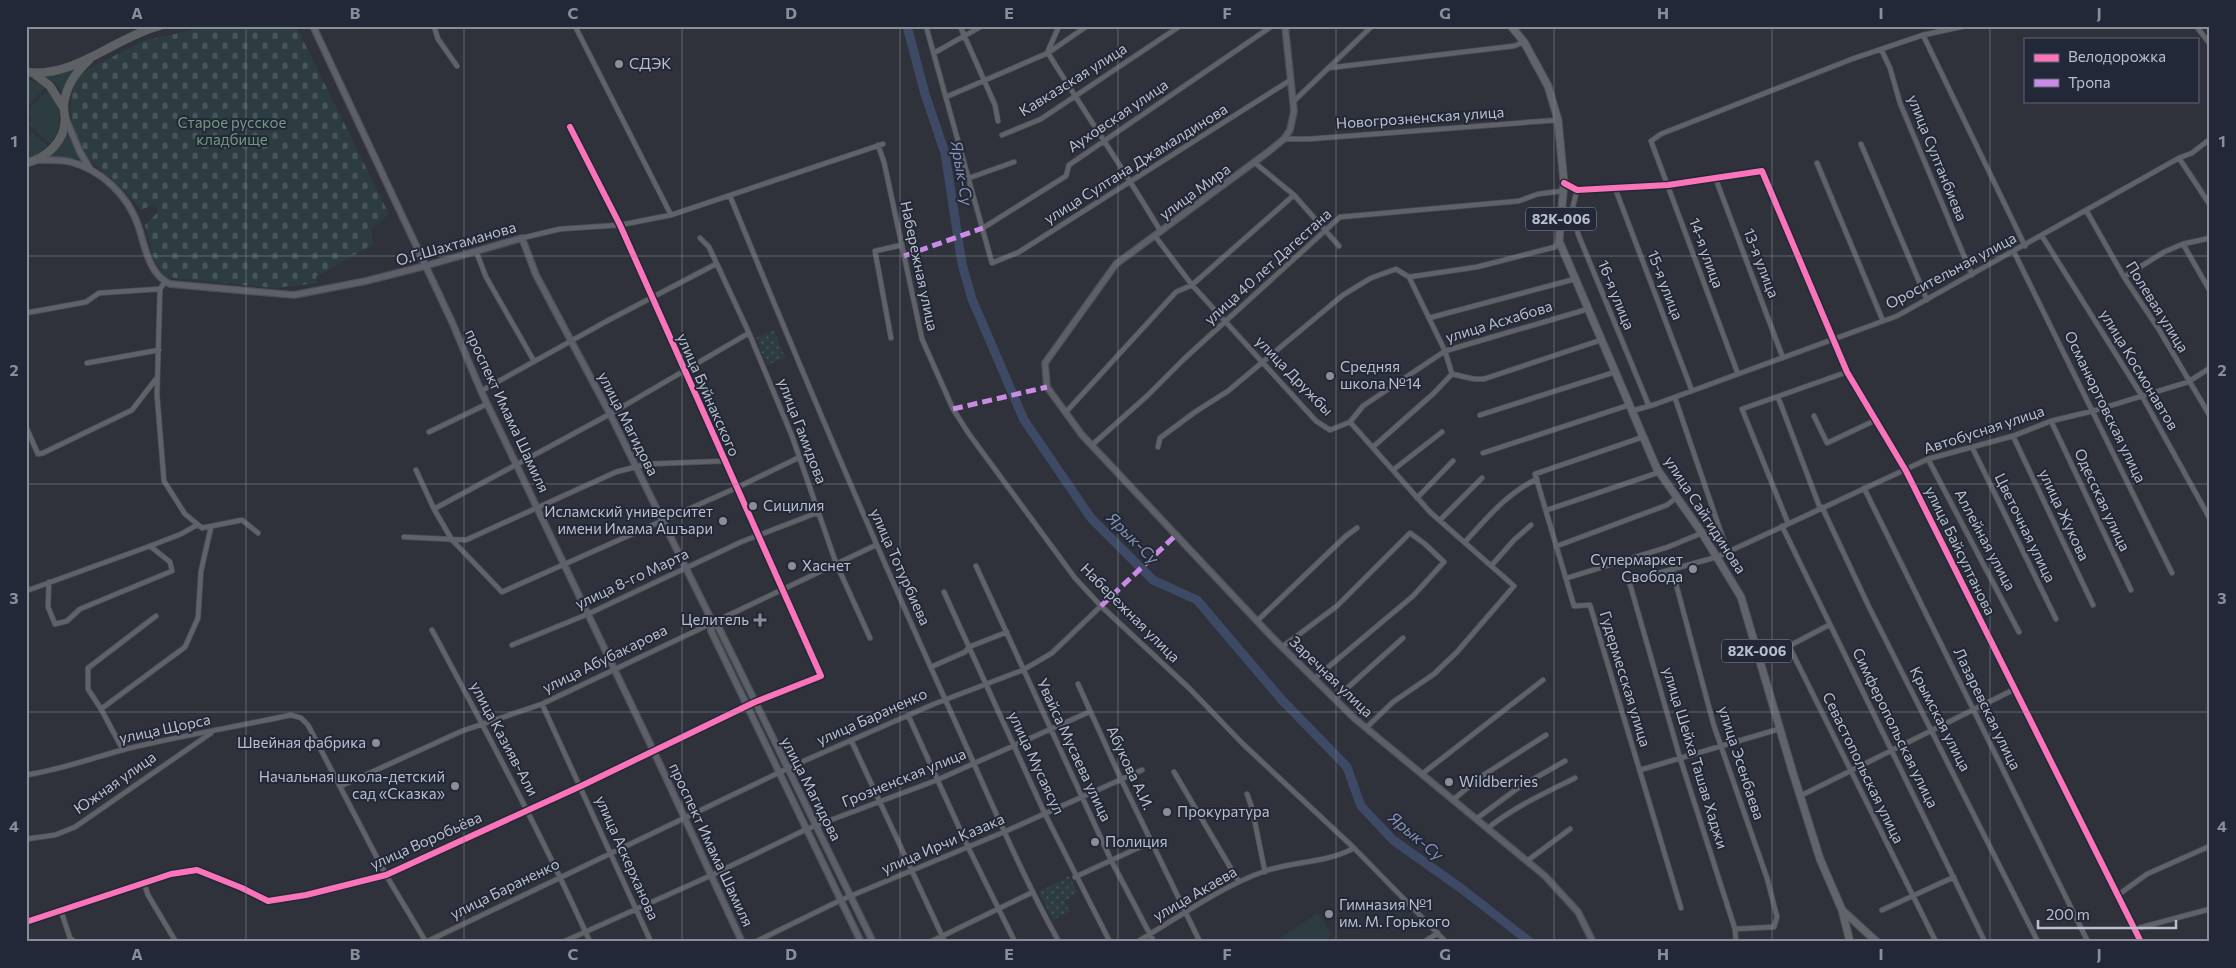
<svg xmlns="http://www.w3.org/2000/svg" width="2236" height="968" font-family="Commissioner,sans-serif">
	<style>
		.grass { fill: #2c3c41 }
		.cemetery { fill: url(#cemetery-stones) }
		.park { fill: url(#park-dots) }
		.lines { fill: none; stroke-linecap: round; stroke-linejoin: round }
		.river { stroke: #3e4a65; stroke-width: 9 }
		.street-casing { stroke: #4b4d54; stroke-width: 6 }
		.secondary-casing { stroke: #4c4f58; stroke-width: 8 }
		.primary-casing { stroke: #4c4f58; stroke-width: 9 }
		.highway-casing { stroke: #4c4f57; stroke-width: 9 }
		.street { stroke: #5f6269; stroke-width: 4.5 }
		.secondary { stroke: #5d6068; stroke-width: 5.5 }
		.primary { stroke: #61646b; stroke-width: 7 }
		.highway { stroke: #5e6163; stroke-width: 8 }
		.quiet { stroke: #ca8be6; stroke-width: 5; stroke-dasharray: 10 5; stroke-linecap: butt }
		.cycleway-casing { stroke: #222837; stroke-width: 9 }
		.cycleway { stroke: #fb73b8; stroke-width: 6 }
		.grid { fill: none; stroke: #898e99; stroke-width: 1; stroke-opacity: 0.55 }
		.poi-dot { fill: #898e99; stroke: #222837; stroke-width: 2 }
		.labels { text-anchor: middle; stroke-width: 4; stroke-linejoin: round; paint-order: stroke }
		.shield { fill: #222837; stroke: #8c929f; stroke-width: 1 }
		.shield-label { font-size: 14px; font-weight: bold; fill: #babfcb }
		.poi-label { font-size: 15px; fill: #babfcb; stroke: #222837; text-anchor: start }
		.street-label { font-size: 15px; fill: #babfcb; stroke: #222837 }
		.park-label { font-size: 15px; fill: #739a81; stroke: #222837 }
		.water-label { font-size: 16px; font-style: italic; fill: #8491b0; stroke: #222837 }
		.neatline { fill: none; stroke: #898e99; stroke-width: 2 }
		.grid-label { font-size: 16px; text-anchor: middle; font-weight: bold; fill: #898e99 }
	</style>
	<defs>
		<pattern id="cemetery-stones" width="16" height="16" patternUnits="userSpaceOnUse" patternTransform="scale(1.25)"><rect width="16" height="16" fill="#2c3c41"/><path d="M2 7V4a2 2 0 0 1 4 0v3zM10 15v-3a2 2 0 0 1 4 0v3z" fill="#48565b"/></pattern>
		<pattern id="park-dots" width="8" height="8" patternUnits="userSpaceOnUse" patternTransform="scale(1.25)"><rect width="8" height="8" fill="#2c3c41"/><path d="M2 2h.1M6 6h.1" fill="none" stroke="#48565b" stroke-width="1.8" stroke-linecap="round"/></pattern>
	</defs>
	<rect width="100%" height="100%" fill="#2f323b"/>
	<path class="grass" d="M78,65L63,95L58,85L45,75Z
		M26,78L46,87L26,108Z
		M48,90C62,107 63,126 50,144L29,125L31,118L28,110Z
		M26,128L48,146L36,155L26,158Z
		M66,131L79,157L77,160L50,157L61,144Z
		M1318,913L1332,935L1321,942H1285L1282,937Z"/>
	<path class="cemetery" d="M211,26L297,28L389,214L371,229L373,244L316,277L317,283L274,288L166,277C153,261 149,244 145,225L158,212L155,204L141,210C132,198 123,188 112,179C104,172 95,166 89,158C71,135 62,95 83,72L143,41Z"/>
	<path class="park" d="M774,330L785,358L767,365L756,338Z
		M1069,876L1078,893L1064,901L1070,911L1053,920L1039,892Z"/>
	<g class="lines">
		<path class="river" d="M907,26L925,94L945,153L962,264L972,299L1024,420L1091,518L1153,580L1197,600L1281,699L1347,767L1361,806L1393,840L1462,889L1530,942"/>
		<g class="street-casing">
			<path id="street" d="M434,26L438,39L457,66
				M575,26L671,215
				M926,26L992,263L1019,252L1289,81
				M960,26L995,105L998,121
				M2196,26L2210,44
				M1923,35L2025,246
				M1881,49L1890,68L1900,103L1972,275
				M1048,51L1059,26
				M934,53L982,26
				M1048,53C1085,113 1125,171 1161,232
				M1328,68L1514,46L1524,42
				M946,97L1048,53L1087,26
				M1293,102L1372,26
				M1002,135L1041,119L1180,26
				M1284,139H1309L1558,120
				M1861,144L1927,300
				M878,145L884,162L922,339L953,409L969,434L1075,578L1101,606L1189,688L1243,744L1354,848L1446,942
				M2179,158L2210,205
				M1255,163L1294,195L1339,246
				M1817,163L1883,321
				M1715,177L1783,358
				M969,178L1014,162
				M1564,183L1577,190L1668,185L1762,171L1847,372L1906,471L2141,942
				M1615,188L1692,391
				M1577,190L1573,206L1578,234L1649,406
				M730,196C802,372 876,547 954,719C988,794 1019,870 1059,942
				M2086,210L2124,277L2158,328L2210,416
				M983,228L1066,176L1069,165L1272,26
				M1155,236L1192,285L1316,421L1330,430L1350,422L1430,512L1514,586L1457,652L1434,674L1393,702L1366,728
				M2042,236L2142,396L2210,519
				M522,238L560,229L620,225L671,215L883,144
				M700,238L709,247L749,333L792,436L836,563L870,638
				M2183,244L2210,291
				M476,251L486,277L534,361
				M2014,252L2172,573
				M2124,277L2164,252L2183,244L2210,238
				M165,282L160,289L157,395L164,481L185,514L202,528L242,520L258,533
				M26,313L86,302L99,293L160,289
				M1429,318L1575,279
				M891,338L875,251L902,245
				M87,363L159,350
				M1452,374L1474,379H1484L1601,340
				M1738,374L1651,141L1661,134L1852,59L1923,35L1965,26
				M481,391L607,321L716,264
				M1778,397L1820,508
				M1675,398L1728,553
				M1632,411L1656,404L1897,316L2179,158L2192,153L2210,139
				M1066,412L1176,292L1192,285L1294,195
				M1480,415L1615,372
				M1814,416L1827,443L1876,420
				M2051,421L2131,590
				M1350,422L1363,406L1445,351L1588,309
				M26,427L38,454L43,453L132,410L156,379
				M429,432L487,404
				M2013,436L2093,605
				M1643,437L1535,474L1574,606L1590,605L1681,908
				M1092,445L1147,396L1184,359L1340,217L1519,201L1538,194L1562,191
				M1158,447L1160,438L1195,412L1228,391L1343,295L1371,278L1396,269L1409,277L1477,267L1555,247L1559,241
				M1373,447L1434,393L1452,374L1445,351L1409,277
				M1972,447L2056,619
				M1483,453L1629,405
				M1928,459L2019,632
				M416,470L434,509L452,540L502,592L736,488L800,457
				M1393,470L1442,432
				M1864,488L2088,942
				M1417,498L1453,461
				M1822,507L1869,607L2038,942
				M434,509L610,414L749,333
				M1547,510L1660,472
				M1440,520L1482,478
				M1788,523L1742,409L1847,372
				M1782,526L1985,942
				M404,537L466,540L616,472L647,464L724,461
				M1465,542C1487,518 1507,493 1537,479
				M1557,546L1667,505L1676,498
				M976,566L1111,860L1154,942
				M1491,566L1514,540L1531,525
				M1672,569L1714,726L1767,878L1777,917L1774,927L1735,929
				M1567,578L1668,547L1702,533
				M49,582L48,607L55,624L67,621L80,609L172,571L170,562L150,546
				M26,591L150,546L181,534L197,525
				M944,592L1045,814L1110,942
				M156,616L88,668V689L101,709L185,647L198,618L201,571L211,527
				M1257,621L1346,536L1357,528
				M1829,625L1789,646L1936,942
				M432,630C487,733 542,835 590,942
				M512,645L588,614L741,542L819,512
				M1282,647L1337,606L1410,533L1425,544L1444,562L1413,596L1314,679
				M931,667L965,652L969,647L1007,632
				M1078,684L1121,779L1200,942
				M1335,699L1403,638
				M542,704L651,942
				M101,709L123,750
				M908,715L968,847L1015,942
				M851,740L945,942
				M1640,770L1779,729
				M1174,772L1239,882
				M1422,774L1543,680
				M26,775C59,770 90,759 122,750C178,736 235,727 291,715L301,718L308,725L386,875L426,942
				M341,786L462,731L542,704L876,545
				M1247,794L1252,808L1265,872
				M1800,796L2015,689
				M1453,800L1479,778L1546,735
				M1476,819L1518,788L1565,761
				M1488,828C1514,807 1545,793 1575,778
				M26,839L55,835L75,827L211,733
				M1527,861L1570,829
				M1075,877L1151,842
				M144,883L148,895L176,942
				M2118,895L2147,874L2210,846
				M1882,910L1954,877
				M61,911L70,938L75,942
				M26,922L171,874L197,870L242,888L268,901L306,895L386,875L581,786L755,702L821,676L620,225L570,127
				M2135,929L2210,909
				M426,942L797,764L934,704L1023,670L1052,653L1101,606
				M563,942L712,875L807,829L937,780L1089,712
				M755,942L841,900L1004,832L1142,770
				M930,942L1033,892
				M1137,942C1179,917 1220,887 1265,871C1294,861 1327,863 1354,848
				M1424,942L1438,933
				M1736,942L1735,929L1680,758L1629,581L1717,557L1928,459L2013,436L2051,421L2093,411L2188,382L2210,368"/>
		</g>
		<g class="secondary-casing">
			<path id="secondary" d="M313,26L452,322L481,391L655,754L742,942
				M1285,26L1294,111L1290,130L1284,139L1268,152L1116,264L1045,363L1047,387L1082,435L1271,636L1354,718L1545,876L1578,912L1593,942
				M66,119L80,152L90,169
				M37,160C48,160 61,159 71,162C102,170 128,196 138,225C145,245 148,274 170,284L294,295L366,281L425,266L522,238L536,275L610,414L712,621L719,628L873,942
				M712,621L711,631L861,942"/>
		</g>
		<g class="primary-casing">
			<path id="primary" d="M1511,26L1524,42L1548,86L1558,120L1564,183L1559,241L1657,469L1702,533L1741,597L1792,770L1820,859L1842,910L1850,942
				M1842,910L1877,942"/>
		</g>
		<g class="highway-casing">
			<path id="highway" d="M26,72C73,79 116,37 159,26
				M33,73L50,86L63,107
				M26,163C47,158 65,141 65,119C65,114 63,109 64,103C67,85 75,73 89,60"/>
		</g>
		<use href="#street" class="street"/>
		<use href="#secondary" class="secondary"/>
		<use href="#primary" class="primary"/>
		<use href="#highway" class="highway"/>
		<path class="quiet" d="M904,256L983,228
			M953,409L1047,387
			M1101,606L1176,535"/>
		<g class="cycleway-casing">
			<path id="cycleway" d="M1564,183L1577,190L1668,185L1762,171L1847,372L1906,471L2141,942
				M26,922L171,874L197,870L242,888L268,901L306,895L386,875L581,786L755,702L821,676L620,225L570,127"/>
		</g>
		<use href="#cycleway" class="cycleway"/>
	</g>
	<path class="grid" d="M246,26V942M464,26V942M682,26V942M900,26V942M1118,26V942M1336,26V942M1554,26V942M1772,26V942M1990,26V942M26,256H2210M26,484H2210M26,712H2210"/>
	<g class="poi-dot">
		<circle cx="619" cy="64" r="5"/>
		<circle cx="1330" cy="376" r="5"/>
		<circle cx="753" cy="506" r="5"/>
		<circle cx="723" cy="521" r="5"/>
		<circle cx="792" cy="566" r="5"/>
		<circle cx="1693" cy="569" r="5"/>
		<path d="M757.5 612.5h5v5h5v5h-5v5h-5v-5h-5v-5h5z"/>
		<circle cx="376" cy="743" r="5"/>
		<circle cx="1449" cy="782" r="5"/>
		<circle cx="455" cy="786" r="5"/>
		<circle cx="1167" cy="812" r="5"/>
		<circle cx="1095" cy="842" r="5"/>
		<circle cx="1329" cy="914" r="5"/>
	</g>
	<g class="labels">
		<g class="shield">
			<rect x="1526" y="207.5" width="70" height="23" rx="4"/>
			<rect x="1722" y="639.5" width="70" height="23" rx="4"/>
		</g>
		<g class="shield-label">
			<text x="1561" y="224">82К-006</text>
			<text x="1757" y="656">82К-006</text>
		</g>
		<g class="poi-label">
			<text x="629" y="69">СДЭК</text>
			<text x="1340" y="372">Средняя<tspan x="1340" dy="17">школа №14</tspan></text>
			<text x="763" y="511">Сицилия</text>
			<text x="713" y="517" text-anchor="end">Исламский университет<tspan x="713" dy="17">имени Имама Ашъари</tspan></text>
			<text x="1683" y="565" text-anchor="end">Супермаркет<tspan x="1683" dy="17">Свобода</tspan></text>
			<text x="802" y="571">Хаснет</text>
			<text x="749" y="625" text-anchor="end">Целитель</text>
			<text x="366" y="748" text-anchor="end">Швейная фабрика</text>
			<text x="445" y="782" text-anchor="end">Начальная школа-детский<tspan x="445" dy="17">сад «Сказка»</tspan></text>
			<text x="1459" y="787">Wildberries</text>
			<text x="1177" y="817">Прокуратура</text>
			<text x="1105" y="847">Полиция</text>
			<text x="1339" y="910">Гимназия №1<tspan x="1339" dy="17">им. М. Горького</tspan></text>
		</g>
		<g class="street-label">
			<text transform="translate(1073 80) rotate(-32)" y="5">Кавказская улица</text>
			<text transform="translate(1118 116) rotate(-34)" y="5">Ауховская улица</text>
			<text transform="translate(1420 118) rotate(-4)" y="5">Новогрозненская улица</text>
			<text transform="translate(1937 158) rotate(68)" y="5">улица Султанбиева</text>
			<text transform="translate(1136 164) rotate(-32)" y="5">улица Султана Джамалдинова</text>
			<text transform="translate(1195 192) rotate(-36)" y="5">улица Мира</text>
			<text transform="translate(456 244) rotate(-16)" y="5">О.Г.Шахтаманова</text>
			<text transform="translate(1706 253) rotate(70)" y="5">14-я улица</text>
			<text transform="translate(1761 263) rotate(69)" y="5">13-я улица</text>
			<text transform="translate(919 266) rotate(78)" y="5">Набережная улица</text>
			<text transform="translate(1268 267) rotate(-42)" y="5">улица 40 лет Дагестана</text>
			<text transform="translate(1951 271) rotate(-28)" y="5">Оросительная улица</text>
			<text transform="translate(1665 285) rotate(69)" y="5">15-я улица</text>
			<text transform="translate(1616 295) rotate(68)" y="5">16-я улица</text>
			<text transform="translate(2157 307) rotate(58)" y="5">Полевая улица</text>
			<text transform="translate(1499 322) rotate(-17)" y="5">улица Асхабова</text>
			<text transform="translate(2139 370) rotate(59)" y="5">улица Космонавтов</text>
			<text transform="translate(1294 376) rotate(46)" y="5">улица Дружбы</text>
			<text transform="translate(708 395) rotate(66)" y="5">улица Буйнакского</text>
			<text transform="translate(2105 407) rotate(64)" y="5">Османюртовская улица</text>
			<text transform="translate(507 411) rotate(65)" y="5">проспект Имама Шамиля</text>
			<text transform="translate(628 424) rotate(63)" y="5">улица Магидова</text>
			<text transform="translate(1984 430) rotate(-18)" y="5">Автобусная улица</text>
			<text transform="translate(802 431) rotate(69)" y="5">улица Гамидова</text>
			<text transform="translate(2102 500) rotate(65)" y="5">Одесская улица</text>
			<text transform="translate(1705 515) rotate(57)" y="5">улица Сайгидинова</text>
			<text transform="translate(2064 515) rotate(65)" y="5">улица Жукова</text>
			<text transform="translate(2025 528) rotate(64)" y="5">Цветочная улица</text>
			<text transform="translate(1985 540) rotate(62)" y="5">Аллейная улица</text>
			<text transform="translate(1960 551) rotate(64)" y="5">улица Байсултанова</text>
			<text transform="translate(900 567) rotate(66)" y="5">улица Тотурбиева</text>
			<text transform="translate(632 579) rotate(-25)" y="5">улица 8-го Марта</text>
			<text transform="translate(1130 613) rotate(45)" y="5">Набережная улица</text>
			<text transform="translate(605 659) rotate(-26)" y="5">улица Абубакарова</text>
			<text transform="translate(1331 677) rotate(44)" y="5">Заречная улица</text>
			<text transform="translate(1625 679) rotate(73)" y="5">Гудермесская улица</text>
			<text transform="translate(1987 709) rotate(64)" y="5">Лазаревская улица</text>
			<text transform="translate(872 717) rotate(-24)" y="5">улица Бараненко</text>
			<text transform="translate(1940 719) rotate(63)" y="5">Крымская улица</text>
			<text transform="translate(1895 728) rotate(64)" y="5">Симферопольская улица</text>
			<text transform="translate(165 729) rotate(-12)" y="5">улица Щорса</text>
			<text transform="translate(504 739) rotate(62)" y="5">улица Казияв-Али</text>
			<text transform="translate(1074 750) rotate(65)" y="5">Увайса Мусаева улица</text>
			<text transform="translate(1695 758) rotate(73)" y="5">улица Шейха Ташав Хаджи</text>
			<text transform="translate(1036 763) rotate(65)" y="5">улица Мусаясул</text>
			<text transform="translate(1741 763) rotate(72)" y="5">улица Эсенбаева</text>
			<text transform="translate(1130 768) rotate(65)" y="5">Абукова А.И.</text>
			<text transform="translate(1863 768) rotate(64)" y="5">Севастопольская улица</text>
			<text transform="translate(904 778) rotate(-22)" y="5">Грозненская улица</text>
			<text transform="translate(115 783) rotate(-35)" y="5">Южная улица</text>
			<text transform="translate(811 789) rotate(63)" y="5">улица Магидова</text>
			<text transform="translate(426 841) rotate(-24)" y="5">улица Воробьёва</text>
			<text transform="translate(943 844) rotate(-23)" y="5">улица Ирчи Казака</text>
			<text transform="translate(711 845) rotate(65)" y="5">проспект Имама Шамиля</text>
			<text transform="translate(627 858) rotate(66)" y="5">улица Аскерханова</text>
			<text transform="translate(505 889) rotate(-26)" y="5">улица Бараненко</text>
			<text transform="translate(1195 894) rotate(-30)" y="5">улица Акаева</text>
		</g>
		<g class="park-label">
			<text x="232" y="128">Старое русское<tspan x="232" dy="17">кладбище</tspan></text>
		</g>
		<g class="water-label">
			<text transform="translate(962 173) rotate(80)" y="6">Ярык-Су</text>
			<text transform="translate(1133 538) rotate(45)" y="6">Ярык-Су</text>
			<text transform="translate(1416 836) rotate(40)" y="6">Ярык-Су</text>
		</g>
	</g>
	<rect width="2236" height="968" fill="none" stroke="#222837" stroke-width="55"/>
	<rect x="2024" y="38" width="175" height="65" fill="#222837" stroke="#5f6472"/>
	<rect x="2034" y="54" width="25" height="8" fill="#fb73b8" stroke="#5f6472"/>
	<text x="2068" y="62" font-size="15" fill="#babfcb">Велодорожка</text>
	<rect x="2034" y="79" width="25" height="8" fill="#ca8be6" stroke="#5f6472"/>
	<text x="2068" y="88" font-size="15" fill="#babfcb">Тропа</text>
	<path d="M2038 920v8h138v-8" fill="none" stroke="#babfcb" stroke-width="2.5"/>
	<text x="2046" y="920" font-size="15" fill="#babfcb" stroke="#222837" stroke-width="4" paint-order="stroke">200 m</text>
	<rect x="28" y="28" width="2180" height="912" class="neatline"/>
	<g class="grid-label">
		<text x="137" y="19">A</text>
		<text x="355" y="19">B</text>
		<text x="573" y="19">C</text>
		<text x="791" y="19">D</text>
		<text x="1009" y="19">E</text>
		<text x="1227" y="19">F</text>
		<text x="1445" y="19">G</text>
		<text x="1663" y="19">H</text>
		<text x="1881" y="19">I</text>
		<text x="2099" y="19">J</text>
		<text x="14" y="147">1</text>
		<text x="2222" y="147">1</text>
		<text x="14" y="376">2</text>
		<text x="2222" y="376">2</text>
		<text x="14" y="604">3</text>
		<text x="2222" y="604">3</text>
		<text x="14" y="832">4</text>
		<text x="2222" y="832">4</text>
		<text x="137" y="960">A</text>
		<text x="355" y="960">B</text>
		<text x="573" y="960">C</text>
		<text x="791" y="960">D</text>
		<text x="1009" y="960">E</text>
		<text x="1227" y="960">F</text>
		<text x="1445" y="960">G</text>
		<text x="1663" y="960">H</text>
		<text x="1881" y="960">I</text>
		<text x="2099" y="960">J</text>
	</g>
</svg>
